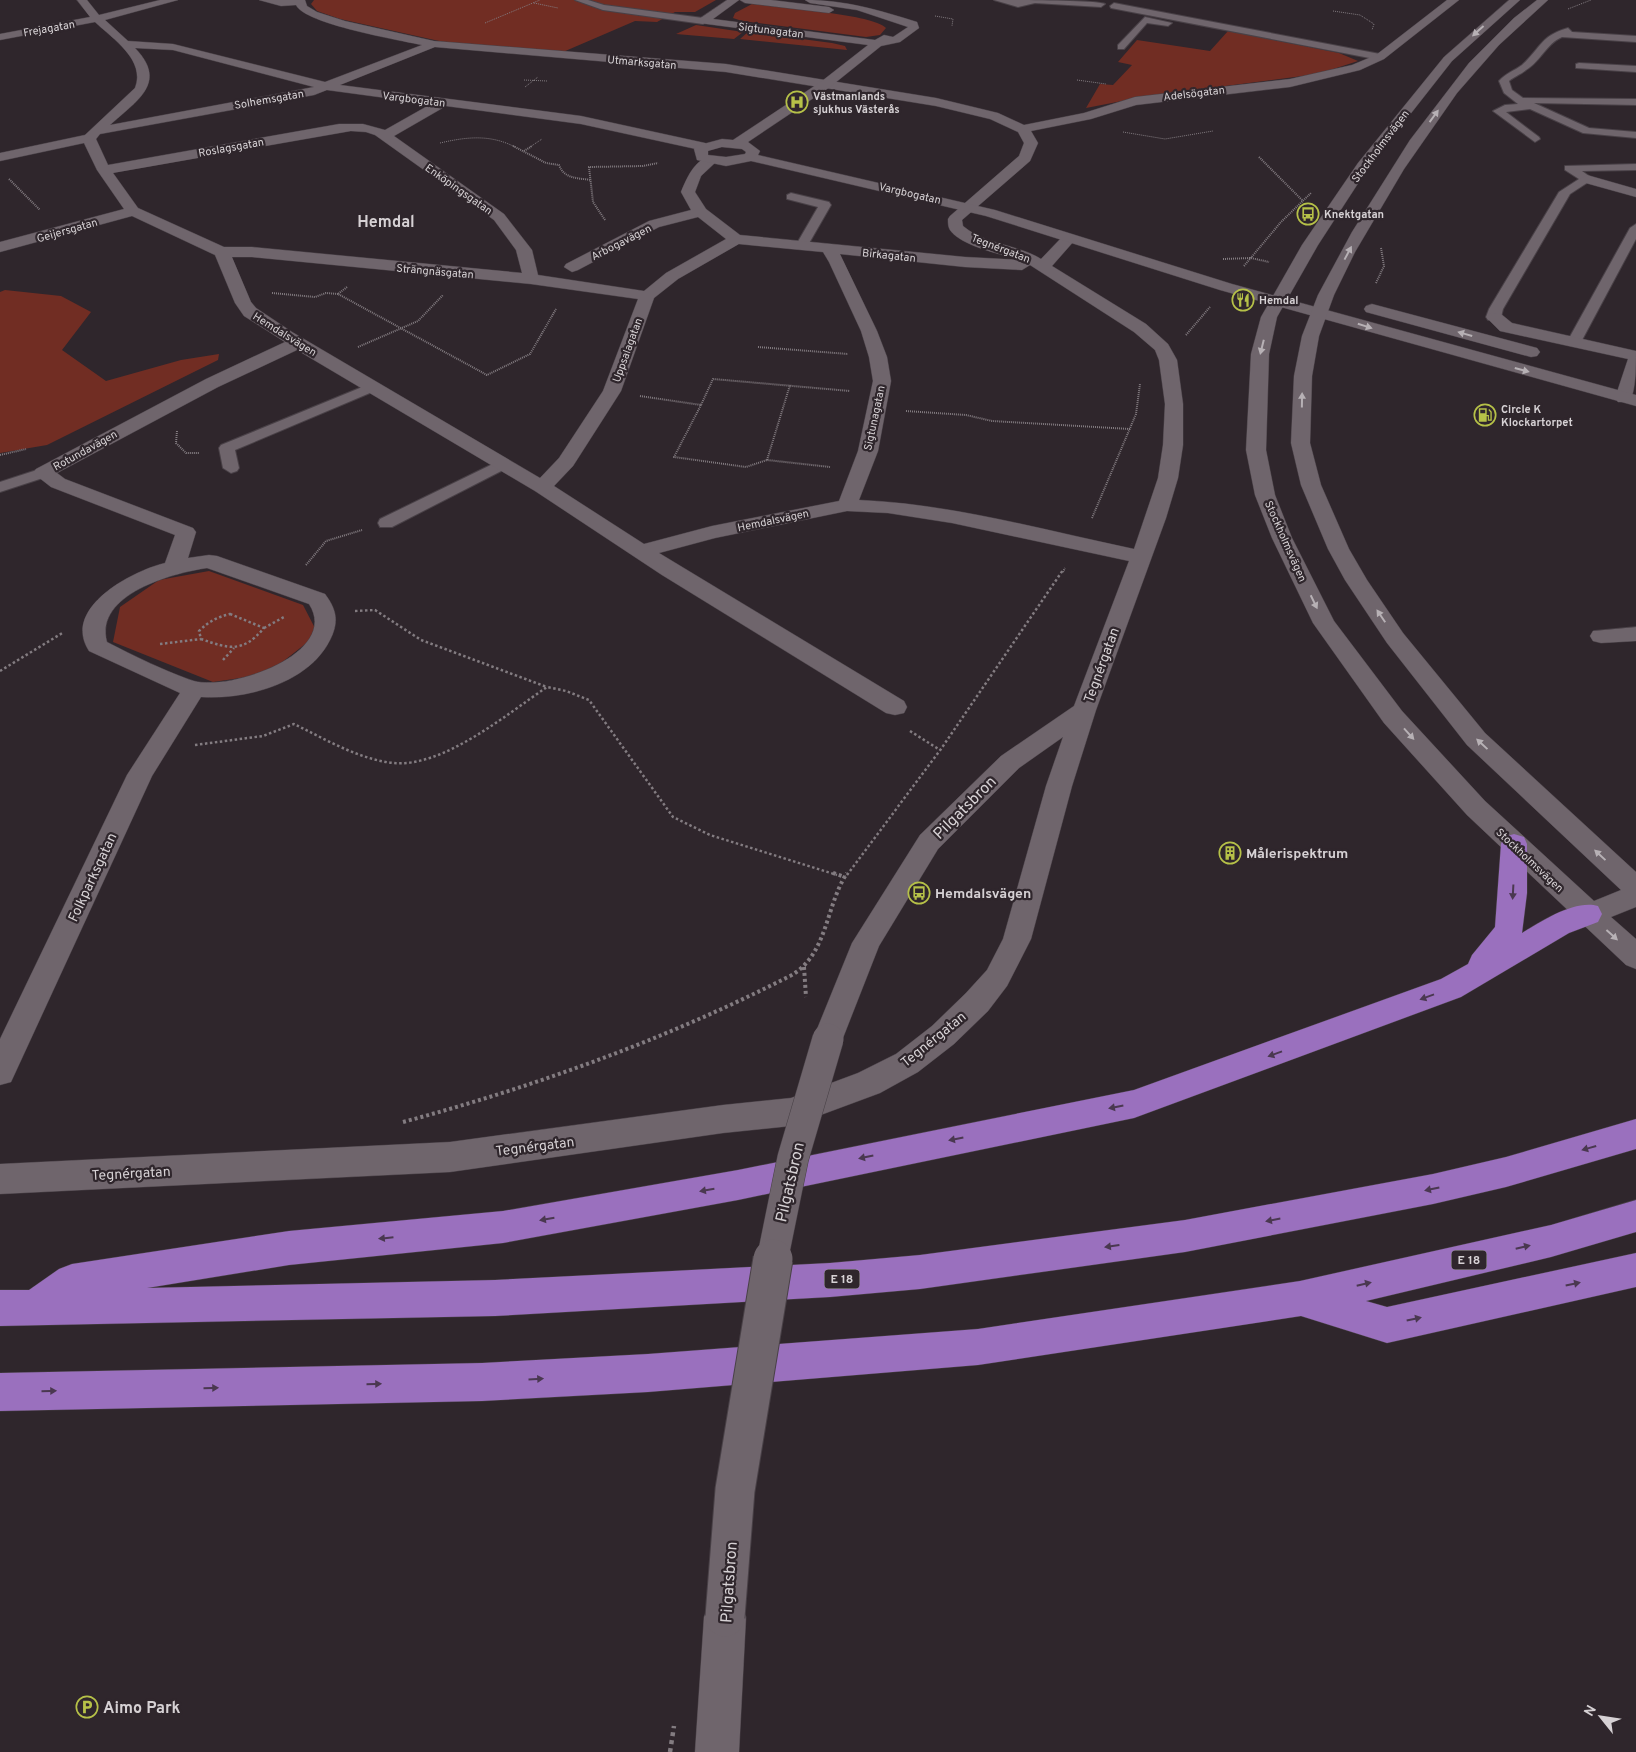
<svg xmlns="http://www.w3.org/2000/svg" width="1636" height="1752" font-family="Overpass,sans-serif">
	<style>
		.green { fill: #712d23 }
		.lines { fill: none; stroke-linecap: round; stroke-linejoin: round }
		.service-casing { stroke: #494147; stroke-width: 2 }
		.minor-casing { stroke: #494147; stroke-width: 1 }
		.tertiary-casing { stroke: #494147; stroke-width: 1 }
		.secondary-casing { stroke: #494147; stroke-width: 1 }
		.motorway-casing { stroke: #494147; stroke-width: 1 }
		.path-far4 { stroke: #837c81; stroke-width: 1; stroke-dasharray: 1 1; stroke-linecap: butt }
		.path-far3 { stroke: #837c81; stroke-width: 2; stroke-dasharray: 1 1; stroke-linecap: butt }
		.path-far2 { stroke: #837c81; stroke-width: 2.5; stroke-dasharray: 2.5 2.5; stroke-linecap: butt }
		.path-far1 { stroke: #837c81; stroke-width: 4; stroke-dasharray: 3 3; stroke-linecap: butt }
		.path { stroke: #837c81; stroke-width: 4.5; stroke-dasharray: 4 4; stroke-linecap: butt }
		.service { fill: #6f656c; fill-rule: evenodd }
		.minor { fill: #6f656c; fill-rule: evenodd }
		.tertiary { fill: #6f656c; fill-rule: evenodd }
		.secondary { fill: #6f656c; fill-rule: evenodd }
		.motorway { fill: #9a70be; fill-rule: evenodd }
		.minor-bridge-far1-casing { stroke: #494147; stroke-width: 32; stroke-linecap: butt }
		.minor-bridge-casing { stroke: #494147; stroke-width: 41; stroke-linecap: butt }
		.minor-bridge-far1 { stroke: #6f656c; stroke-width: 31 }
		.minor-bridge { stroke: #6f656c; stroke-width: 39 }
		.oneway { fill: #b7b1b5 }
		.oneway2 { fill: #4a3850 }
		.labels { text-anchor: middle; stroke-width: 4.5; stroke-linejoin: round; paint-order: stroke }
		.far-street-label { font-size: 11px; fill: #d6d1d4; stroke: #2f262c }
		.far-poi-label { font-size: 11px; font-weight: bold; fill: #d6d1d4; stroke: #2f262c; text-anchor: start }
		.shield { fill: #2f262c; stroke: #a49ea2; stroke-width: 1 }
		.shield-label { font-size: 12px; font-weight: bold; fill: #d6d1d4 }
		.street-label { font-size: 14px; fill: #d6d1d4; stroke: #2f262c }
		.poi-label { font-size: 14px; font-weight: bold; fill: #d6d1d4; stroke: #2f262c; text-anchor: start }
		.far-district-label { font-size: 16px; font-weight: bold; fill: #d6d1d4; stroke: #2f262c }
		.near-street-label { font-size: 16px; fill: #d6d1d4; stroke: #2f262c }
		.near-poi-label { font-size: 16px; font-weight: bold; fill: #d6d1d4; stroke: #2f262c; text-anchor: start }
	</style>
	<rect width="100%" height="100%" fill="#2f262c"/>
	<path class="green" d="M314,0H716L695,12H675L657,22L635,21L563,52L448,43L340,19L317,11L311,4Z
		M752,4C773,6 877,15 886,28L880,35L866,37L742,21L733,18L735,13Z
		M696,25L743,32L734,39L676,34Z
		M1228,31L1339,53L1358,61L1318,74L1148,96L1086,108L1100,84L1113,85L1132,65L1118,62L1137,40L1210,51Z
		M748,32L832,43L845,46L847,50L740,39Z
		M5,290L61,296L91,312L62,350L106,381L181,360L219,354L218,360L47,445L0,453V292Z
		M209,571L303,605L318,634L267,674L213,682L113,642L120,607L159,580Z"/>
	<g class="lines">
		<g class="service-casing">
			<path id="service" d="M575,0H588L604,5L703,18L707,21L703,24L603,10Z
				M994,0C1011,0 1097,0 1105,4L1101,7L1035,3L1018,7Z
				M1114,3L1380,54L1385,57L1380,60L1111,8L1110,6Z
				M1145,17L1172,23L1168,26L1147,23L1124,49H1118V45Z
				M1568,28L1572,32L1636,36V42L1562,37C1546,44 1541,61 1526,70C1520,75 1515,76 1509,81L1512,90L1523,98L1636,99V105L1534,103L1589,128L1636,132V138L1583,133L1530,109L1506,112L1539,137L1540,139L1535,142L1493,111L1505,105L1518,104L1504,93L1499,81C1506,73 1514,71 1522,65C1541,48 1540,36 1568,28Z
				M1579,63L1636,66V72L1576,68V64Z
				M1636,164V170L1582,171L1593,179L1570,194L1503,309L1500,321L1488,320L1486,317L1489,309L1559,192L1579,179L1565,170V166Z
				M791,193L829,202L831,205L808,245L802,249L796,245L818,207L787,199V195Z
				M1636,224V239L1581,342L1574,346L1569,345L1567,342L1630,228Z
				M372,383L379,387L377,390L235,450L239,468L237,471L231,473L223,468L219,448L221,445Z
				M503,459L509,461L511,464L509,467L392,527H380L378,523L380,519Z
				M43,468L51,473L49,476L0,492V482Z"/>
		</g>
		<g class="minor-casing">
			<path id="minor" d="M77,0H87L99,15L160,0H178L105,20L128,41L173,44L325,82L422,45C399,40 305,24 296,5L281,6L259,0H305L307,6L317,12L345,21L434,41L726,64L936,98L998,113L1024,125L1084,113L1135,97L1290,79L1352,65L1376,55L1447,0H1459L1384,59L1360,70L1290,87L1136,105L1091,119L1031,131L1038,143L1030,161L962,220L963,226C985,245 1017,244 1041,259L1064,235H1074L1077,238L1074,241L1052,266L1146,324L1168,344L1177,360L1183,404V445L1178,478L1166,518L1096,710L1072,786L1031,939L1007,986L988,1011L954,1044L918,1072L880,1093L791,1126L723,1133L450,1172L0,1194V1164L450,1142L723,1105L791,1098L858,1073L896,1054L932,1026L966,993L987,970L1003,939L1046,786L1063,737L1019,768L938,849L879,946L839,1048L828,1052L817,1048L813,1039L852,943L920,835L1001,756L1074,706L1129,561L952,523L888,513L847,511L715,538L659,553L904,701L907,707L904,713L895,715L886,713L662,575L535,491L297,350L218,387L57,473L65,479L193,528L196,532L188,558L209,555L217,556L325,594C337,610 339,622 330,640C309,683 246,700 201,697L152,776L11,1082L0,1085V1039L127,775L180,693L89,651C61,608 132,571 165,563L175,535L51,487L33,473L36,469L206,379L285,342L244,316L235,303L215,255L132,216L0,252V242L124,209L97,170L84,143L0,161V153L85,135L135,88C146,60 113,39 95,22L0,40V34L90,17ZM435,47L726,72L936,106L990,119L1018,132L1024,143L1019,156L950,216L948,219C948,223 948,227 950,230C961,246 1003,255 1022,260L965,257L740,235L706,209L695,192L701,176L718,160L711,156C694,160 687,178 681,192L691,210L649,221L566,264L564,267L572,272L578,270L659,227L698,217L726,239L666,273L644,291L538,275L532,250L504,214L394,136L446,106L581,124L705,151L712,147L705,143L581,116L340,85ZM135,48L173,50L314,87L110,125C136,101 169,83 135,48ZM327,90L431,104L385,130L363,124H339L108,165L96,139L100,134L314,95ZM351,131L366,132L375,135L494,220L516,250L522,273L252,247H224L138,208L113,173ZM739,244L823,252L829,262L861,331L869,357L873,381L858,451L839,501L712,526L644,544L554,486L573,466L621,391L654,298L678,279ZM840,254L965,267L1022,270L1030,265L1134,332L1155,350L1159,360L1165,404L1163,445L1158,478L1134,549C1043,530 952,504 859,500L878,451L891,381L887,357L877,331ZM232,257H252L531,284L638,299L603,391L559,458L540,478L292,332L256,308L251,302ZM207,568L309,604C341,653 231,691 194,681C169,673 132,655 107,642C94,594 173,573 207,568Z
				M1587,175L1636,189V197L1582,182L1580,179Z
				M1495,313L1501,314L1512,323L1636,351C1636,367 1636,388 1630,402H1618L1615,398L1628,359L1500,331L1487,318L1489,314Z
				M1636,627V641L1601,643L1593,641L1590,636L1593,631Z
				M725,1596L740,1602L746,1617L739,1752H695L704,1617L710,1602Z"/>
		</g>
		<g class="tertiary-casing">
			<path id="tertiary" d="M727,0H739L713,19L875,40L884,35L893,37L908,27L857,10L810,3L805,0C846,0 878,10 917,22L919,28L900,42L881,46L830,87L748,142L760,151L758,155L995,210L1232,284L1636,395V406L1220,290L986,216L751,161L726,166L697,160L694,149L696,146L722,139L733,140L822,81L868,45L699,23V19ZM722,147L742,149L746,152L745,154L726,157L708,155V151Z
				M740,0H771L829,7L834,10L829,13L745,3Z
				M1372,304L1537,348L1540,352L1537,356L1531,357L1366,312L1364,309L1366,306Z"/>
		</g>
		<g class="secondary-casing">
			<path id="secondary" d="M1509,0H1520L1452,61L1368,168L1318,245L1277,317L1269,354L1266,450L1275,495L1292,538L1334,621L1402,711L1485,801L1594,901L1621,890L1467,745L1387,643L1345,580L1328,549L1301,485L1291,443L1294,376L1302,336L1318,295L1352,232L1410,140L1469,63L1514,18L1537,0H1548L1499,45L1457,93L1404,169L1355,252L1334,295L1319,336L1312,376L1310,443L1321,485L1349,549L1367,580L1403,633L1485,733L1636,872V907L1611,917L1636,939V969L1626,965L1467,815L1384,723L1313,623L1272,538L1255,495L1246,450L1251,354L1261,317L1302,245L1358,163L1444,57Z"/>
		</g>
		<g class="motorway-casing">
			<path id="motorway" d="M1514,834L1524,837L1527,844V893L1522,933C1541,921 1576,899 1598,906L1602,914L1598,922L1569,933L1461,997L1134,1118L738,1200L503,1243L289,1265L147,1288L495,1280L830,1263L920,1255L1185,1220L1433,1174L1506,1157L1636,1119V1149L1506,1187L1433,1204L1185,1252L920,1289L830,1297L495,1316L0,1326V1290H29L59,1269L72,1264L289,1231L503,1211L738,1170L1134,1090L1441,979L1468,964L1472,955L1495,927L1501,844L1504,837Z
				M1636,1200V1232L1551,1257L1366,1301L1387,1307L1636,1253V1287L1387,1343L1301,1316L978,1365L648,1392L482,1401L0,1411V1373L482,1363L648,1354L978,1329L1300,1281L1551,1225Z"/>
		</g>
		<path class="path-far4" d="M534,3L558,8
			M1568,9L1591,0
			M1333,11L1360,15L1374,24L1372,30
			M935,16L953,19L952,26
			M485,23L540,0
			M524,80L547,81
			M1077,80L1106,84
			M525,87L538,77
			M1123,132L1165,139L1213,131
			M440,143C466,137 490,134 515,147
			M530,147L542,139"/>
		<path class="path-far3" d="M513,146L546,163L559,165C564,179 578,178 591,180
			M524,151L532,146
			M1259,157L1303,201
			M9,179L40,210
			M605,220L593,202L589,167L643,166L658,163
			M1223,259L1251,258L1269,262
			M1244,266L1281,222L1311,193
			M1376,283L1384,266L1381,248
			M347,287L338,294L487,375L530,354L556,309
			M272,293L315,297L326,293L338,294
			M1186,335L1210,307
			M358,347L418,321L443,295
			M758,347L848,354
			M640,396L701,405L713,379L850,391
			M701,405L674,457L746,467L767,460L830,467
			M906,411L966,415L992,421L1130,429
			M177,431L176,443L186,453H199
			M0,455L26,449
			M767,460L790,385
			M1092,518L1136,414L1140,384
			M306,565L326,541L362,530
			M1063,572L1065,568"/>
		<path class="path-far2" d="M355,611L375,610L421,640L547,687
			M230,614L264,628C243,653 229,649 201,639L199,631C208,622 217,617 230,614Z
			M264,628L284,617
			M160,644L201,639
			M223,660L234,648
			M0,671L64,632
			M910,731L940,750
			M195,745L263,736L294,724C325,739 358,759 393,763C443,768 507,714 547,687L566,691L589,700L673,817L710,835L837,875
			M847,875L941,749L1063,570"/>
		<path class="path-far1" d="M833,873L845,877
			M804,967L806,997
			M403,1122C537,1086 666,1039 790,976C828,955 825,907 847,873"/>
		<path class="path" d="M670,1752L674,1726"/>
		<use href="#service" class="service"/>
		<use href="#minor" class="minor"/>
		<use href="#tertiary" class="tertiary"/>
		<use href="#secondary" class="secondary"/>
		<use href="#motorway" class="motorway"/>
		<g class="minor-bridge-far1-casing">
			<path id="minor-bridge-far1" d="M772,1261L793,1158L828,1039"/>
		</g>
		<g class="minor-bridge-casing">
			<path id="minor-bridge" d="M725,1617L735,1490L773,1259"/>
		</g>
		<use href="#minor-bridge-far1" class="minor-bridge-far1"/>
		<use href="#minor-bridge" class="minor-bridge"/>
	</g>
	<defs><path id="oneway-solid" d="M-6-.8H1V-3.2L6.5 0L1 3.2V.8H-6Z" transform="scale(1.25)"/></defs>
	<g class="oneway">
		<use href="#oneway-solid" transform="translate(1478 31) rotate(138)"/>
		<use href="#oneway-solid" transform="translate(1434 116) rotate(-54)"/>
		<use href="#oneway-solid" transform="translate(1348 253) rotate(-62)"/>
		<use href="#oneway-solid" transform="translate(1365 326) rotate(17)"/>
		<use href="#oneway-solid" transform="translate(1465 334) rotate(-164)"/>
		<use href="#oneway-solid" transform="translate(1262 347) rotate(104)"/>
		<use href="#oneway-solid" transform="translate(1522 370) rotate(15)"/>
		<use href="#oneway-solid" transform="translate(1302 400) rotate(-89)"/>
		<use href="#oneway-solid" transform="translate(1314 602) rotate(64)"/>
		<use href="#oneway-solid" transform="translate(1381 616) rotate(-124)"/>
		<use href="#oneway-solid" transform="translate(1409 734) rotate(48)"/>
		<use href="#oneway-solid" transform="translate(1482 744) rotate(-137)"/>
		<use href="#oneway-solid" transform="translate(1600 855) rotate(-137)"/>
		<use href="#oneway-solid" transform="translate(1612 935) rotate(42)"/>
	</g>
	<g class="oneway2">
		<use href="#oneway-solid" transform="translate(1513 892) rotate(93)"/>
		<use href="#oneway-solid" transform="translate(1427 997) rotate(160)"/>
		<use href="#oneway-solid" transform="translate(1275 1054) rotate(160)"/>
		<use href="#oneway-solid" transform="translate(1116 1107) rotate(169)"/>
		<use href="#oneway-solid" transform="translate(956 1139) rotate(169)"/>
		<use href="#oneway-solid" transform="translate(1589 1148) rotate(164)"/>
		<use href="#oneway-solid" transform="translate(866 1157) rotate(168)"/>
		<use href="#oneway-solid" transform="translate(1432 1189) rotate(168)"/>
		<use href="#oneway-solid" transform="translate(707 1190) rotate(170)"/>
		<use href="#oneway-solid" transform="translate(547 1219) rotate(170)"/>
		<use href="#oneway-solid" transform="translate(1273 1220) rotate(169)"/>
		<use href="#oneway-solid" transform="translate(386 1238) rotate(174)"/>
		<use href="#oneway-solid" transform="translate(1112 1246) rotate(172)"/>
		<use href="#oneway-solid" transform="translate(1523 1247) rotate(-13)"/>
		<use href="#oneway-solid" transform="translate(1364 1284) rotate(-13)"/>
		<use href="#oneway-solid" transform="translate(1573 1284) rotate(-12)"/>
		<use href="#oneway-solid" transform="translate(1414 1319) rotate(-12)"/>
		<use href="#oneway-solid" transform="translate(536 1379) rotate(-3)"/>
		<use href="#oneway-solid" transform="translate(374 1384) rotate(-1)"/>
		<use href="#oneway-solid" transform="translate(211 1388) rotate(-1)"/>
		<use href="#oneway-solid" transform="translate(49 1391) rotate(-1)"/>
	</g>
	<defs>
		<g id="hospital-ring" transform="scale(1.125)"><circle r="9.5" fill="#2f262c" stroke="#b6c148" stroke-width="1.5"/><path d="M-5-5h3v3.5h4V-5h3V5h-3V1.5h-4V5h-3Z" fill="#b6c148"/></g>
		<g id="bus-ring" transform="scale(1.125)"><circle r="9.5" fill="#2f262c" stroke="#b6c148" stroke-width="1.5"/><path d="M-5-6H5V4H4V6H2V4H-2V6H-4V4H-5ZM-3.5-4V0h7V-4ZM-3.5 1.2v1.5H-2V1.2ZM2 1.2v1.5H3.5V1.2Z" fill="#b6c148"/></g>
		<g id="restaurant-ring" transform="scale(1.125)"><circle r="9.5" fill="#2f262c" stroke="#b6c148" stroke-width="1.5"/><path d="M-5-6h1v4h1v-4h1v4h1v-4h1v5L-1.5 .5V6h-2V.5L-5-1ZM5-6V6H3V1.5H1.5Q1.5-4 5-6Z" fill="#b6c148"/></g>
		<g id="fuel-ring" transform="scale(1.125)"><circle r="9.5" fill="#2f262c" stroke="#b6c148" stroke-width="1.5"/><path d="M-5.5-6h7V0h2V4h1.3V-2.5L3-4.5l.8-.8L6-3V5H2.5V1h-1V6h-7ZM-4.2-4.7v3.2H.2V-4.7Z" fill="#b6c148"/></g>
		<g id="building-ring" transform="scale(1.125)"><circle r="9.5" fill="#2f262c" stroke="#b6c148" stroke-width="1.5"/><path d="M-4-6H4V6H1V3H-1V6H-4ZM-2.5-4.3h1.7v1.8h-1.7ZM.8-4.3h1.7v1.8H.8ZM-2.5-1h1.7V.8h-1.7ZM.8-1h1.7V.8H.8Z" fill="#b6c148"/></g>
		<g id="parking-ring" transform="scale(1.125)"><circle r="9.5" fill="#2f262c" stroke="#b6c148" stroke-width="1.5"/><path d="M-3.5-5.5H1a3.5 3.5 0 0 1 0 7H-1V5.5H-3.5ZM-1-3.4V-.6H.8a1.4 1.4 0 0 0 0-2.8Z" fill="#b6c148"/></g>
	</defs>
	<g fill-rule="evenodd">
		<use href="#hospital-ring" x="797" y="102"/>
		<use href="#bus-ring" x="1308" y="214"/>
		<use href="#restaurant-ring" x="1243" y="300"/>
		<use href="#fuel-ring" x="1485" y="415"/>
		<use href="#building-ring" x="1230" y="853"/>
		<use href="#bus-ring" x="919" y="893"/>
		<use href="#parking-ring" x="87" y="1707"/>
	</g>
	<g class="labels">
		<g class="far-street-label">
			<text transform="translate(49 28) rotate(-10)" y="4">Frejagatan</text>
			<text transform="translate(771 30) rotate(7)" y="4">Sigtunagatan</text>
			<text transform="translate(642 62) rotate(5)" y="4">Utmarksgatan</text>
			<text transform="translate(1194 93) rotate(-7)" y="4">Adelsögatan</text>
			<text transform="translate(269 99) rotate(-10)" y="4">Solhemsgatan</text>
			<text transform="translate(414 99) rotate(7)" y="4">Vargbogatan</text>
			<text transform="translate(1380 146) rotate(-53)" y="4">Stockholmsvägen</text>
			<text transform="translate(231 147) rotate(-10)" y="4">Roslagsgatan</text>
			<text transform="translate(459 189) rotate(35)" y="4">Enköpingsgatan</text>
			<text transform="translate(910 193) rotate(13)" y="4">Vargbogatan</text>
			<text transform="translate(67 230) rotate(-16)" y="4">Geijersgatan</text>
			<text transform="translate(621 242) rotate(-27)" y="4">Arbogavägen</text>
			<text transform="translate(1001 248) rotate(21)" y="4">Tegnérgatan</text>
			<text transform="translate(889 255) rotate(6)" y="4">Birkagatan</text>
			<text transform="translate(435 271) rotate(5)" y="4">Strängnäsgatan</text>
			<text transform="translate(285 334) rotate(32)" y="4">Hemdalsvägen</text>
			<text transform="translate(627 350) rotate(-70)" y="4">Uppsalagatan</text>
			<text transform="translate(874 418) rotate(-78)" y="4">Sigtunagatan</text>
			<text transform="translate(85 450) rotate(-29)" y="4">Rotundavägen</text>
			<text transform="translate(773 520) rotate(-12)" y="4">Hemdalsvägen</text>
			<text transform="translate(1286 541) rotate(66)" y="4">Stockholmsvägen</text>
			<text transform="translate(1530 860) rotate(43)" y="4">Stockholmsvägen</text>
		</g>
		<g class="far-poi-label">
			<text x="813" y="100">Västmanlands<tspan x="813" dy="13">sjukhus Västerås</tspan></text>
			<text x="1324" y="218">Knektgatan</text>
			<text x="1259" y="304">Hemdal</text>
			<text x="1501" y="413">Circle K<tspan x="1501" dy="13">Klockartorpet</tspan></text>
		</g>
		<g class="shield">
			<rect x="1451.5" y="1250.5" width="35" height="19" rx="4"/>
			<rect x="824.5" y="1269.5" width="35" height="19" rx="4"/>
		</g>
		<g class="shield-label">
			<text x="1469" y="1264">E 18</text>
			<text x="842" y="1283">E 18</text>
		</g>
		<g class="street-label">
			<text transform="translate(1101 665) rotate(-70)" y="5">Tegnérgatan</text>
			<text transform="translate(92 877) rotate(-65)" y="5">Folkparksgatan</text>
			<text transform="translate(933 1039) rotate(-39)" y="5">Tegnérgatan</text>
			<text transform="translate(535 1146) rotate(-7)" y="5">Tegnérgatan</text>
			<text transform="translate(131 1173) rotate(-3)" y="5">Tegnérgatan</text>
		</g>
		<g class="poi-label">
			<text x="1246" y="858">Målerispektrum</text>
			<text x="935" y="898">Hemdalsvägen</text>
		</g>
		<g class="far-district-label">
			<text x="386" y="227">Hemdal</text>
		</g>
		<g class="near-street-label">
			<text transform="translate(964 807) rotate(-45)" y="6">Pilgatsbron</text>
			<text transform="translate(789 1182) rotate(-77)" y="6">Pilgatsbron</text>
			<text transform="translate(728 1582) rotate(-86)" y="6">Pilgatsbron</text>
		</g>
		<g class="near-poi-label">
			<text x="103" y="1713">Aimo Park</text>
		</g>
	</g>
	<g transform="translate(1601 1717) rotate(300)" stroke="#2f262c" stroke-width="4" paint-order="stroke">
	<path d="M0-4L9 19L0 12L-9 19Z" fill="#d6d1d4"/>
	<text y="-8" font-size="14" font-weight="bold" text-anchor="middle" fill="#d6d1d4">N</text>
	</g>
</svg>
